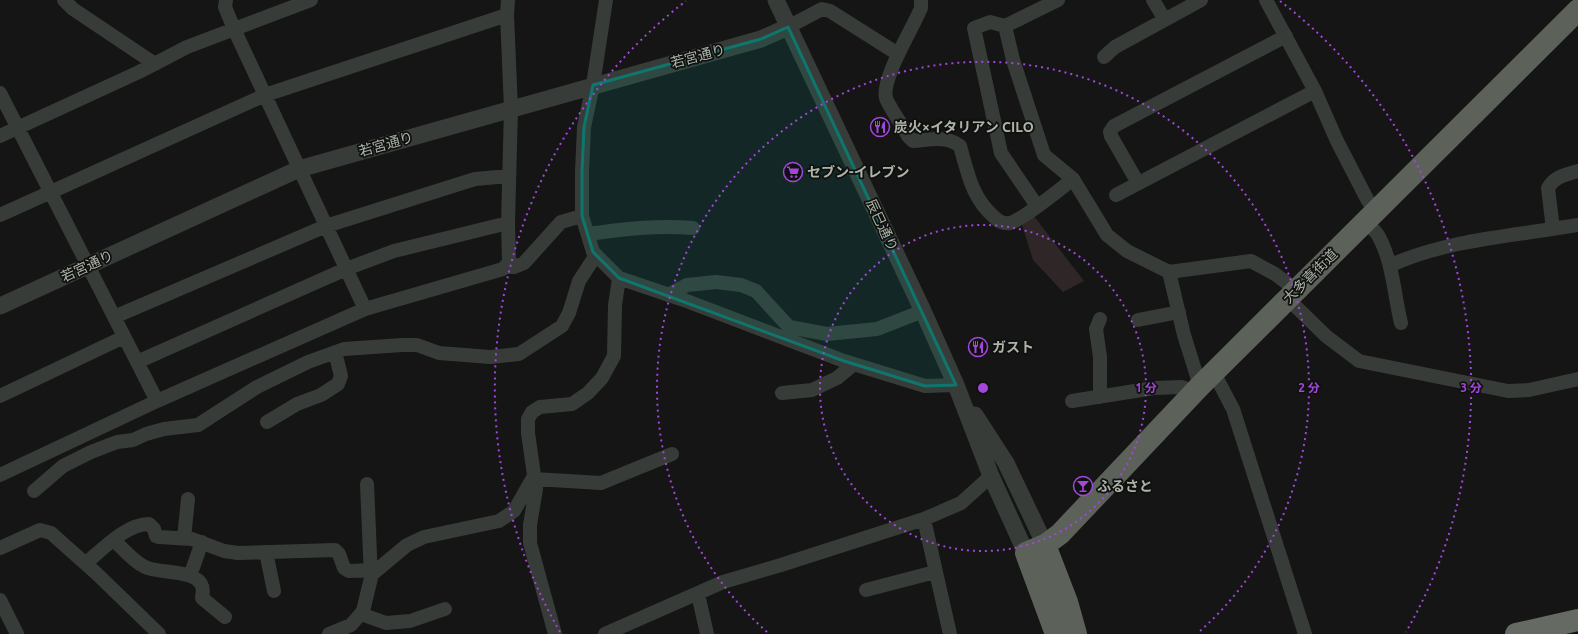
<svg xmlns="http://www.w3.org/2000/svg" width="1578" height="634" font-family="Ubuntu,'Noto Sans JP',sans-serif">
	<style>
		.green { fill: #2f2727 }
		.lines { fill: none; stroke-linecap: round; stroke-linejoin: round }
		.minor { stroke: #383c38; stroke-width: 14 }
		.tertiary { stroke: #383c38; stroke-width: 17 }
		.trunk { stroke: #5c625a; stroke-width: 22 }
		.motorway { stroke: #656a62; stroke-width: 22 }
		.marked { fill: #0f766e; fill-opacity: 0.2; stroke: #0f766e; stroke-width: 3; stroke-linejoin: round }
		.ring { fill: none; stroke: #a247da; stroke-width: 2; stroke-dasharray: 2 4 }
		.labels { text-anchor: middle; stroke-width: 3.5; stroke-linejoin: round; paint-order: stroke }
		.street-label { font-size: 14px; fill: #acb4a7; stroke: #0f100f }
		.poi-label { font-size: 14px; font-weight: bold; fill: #acb4a7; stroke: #0f100f; text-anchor: start }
		.centre { fill: #a247da; stroke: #0f100f; stroke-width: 2 }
		.ring-label { font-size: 12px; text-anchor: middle; font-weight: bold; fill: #a247da; stroke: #0f100f; stroke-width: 3.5; stroke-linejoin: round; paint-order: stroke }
	</style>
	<rect width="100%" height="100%" fill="#141514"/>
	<path class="green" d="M1030,211L1084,281L1063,292L1033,260L1020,218Z"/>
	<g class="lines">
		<path class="minor" d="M64,0L73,9L155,64
			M226,0L225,7L234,29L365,309
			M606,0L593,85L584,127L582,171V216L593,252L619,278L684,300L844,361L925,386L956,385
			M921,0V8C913,28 881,79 886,98C889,107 903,126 908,136L913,141C930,140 946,135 960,146C968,174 972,198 994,217C998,221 1004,224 1010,223C1024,219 1060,189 1073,179
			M1058,0L1005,26L1013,60L1044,155L1073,179L1107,235L1127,251L1169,272L1184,335L1200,386
			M1153,0L1165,20
			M1266,0L1315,91L1337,141L1368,201L1376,211
			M1005,26L990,22L974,28L1001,153L1037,206
			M788,27L822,9L830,11L898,54
			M1104,57L1115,47L1201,0
			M0,93L157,401
			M0,136L139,72L187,47L311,0
			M1138,183L1111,136L1110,132L1114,126L1286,36
			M1116,195L1315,91
			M0,215L265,95L507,15
			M1365,221C1369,226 1375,230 1378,235C1393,262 1394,294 1401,323
			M1553,229L1548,188C1555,176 1565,175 1578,171
			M588,234C623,229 657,225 693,228
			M1391,265C1449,239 1515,236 1578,225
			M505,267H514L524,263L561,222L582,216
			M1169,272L1251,261L1275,274L1296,290
			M668,295L687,285L716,282L741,285L756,291L789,327L827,334L877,329L923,311
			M1288,299L1326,336L1359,361L1508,391L1529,390L1578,379
			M114,317L326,226L475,179L509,176
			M1100,319L1096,329L1100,357V397
			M1138,320L1179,312
			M137,362L346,269L394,251L508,223
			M1214,373L1233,409L1305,634
			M782,393L812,390L837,378L854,364
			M0,396L124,337
			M1072,401L1154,388L1182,387L1195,392
			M267,422L297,404L321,395L338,384L341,376L335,352
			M0,475L157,401L365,309L503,269L509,262L508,223L511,109L507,15L508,0
			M534,479L601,483L672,454
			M34,491L63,466L91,452L117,442L133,440L146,434L164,429L198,425L257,387L308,362L344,349L402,345H417L439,353L490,357L519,354L562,326L569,313L579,281L596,255
			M924,519L950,634
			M184,538L188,499
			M114,540C123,549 133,561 145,567C159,574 196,569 202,586C204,589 202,595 202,598L225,617
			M0,548L40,530L51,533L96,573L159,634
			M266,552L274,591
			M86,563C103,549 126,524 149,524L154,529L156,536L159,537L192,539L224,551L238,553L335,550L339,554L344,568L349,571L371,570
			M371,575L407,545L424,537L499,521L514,511L534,476
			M190,576L202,542
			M866,590L935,572
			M698,594L707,634
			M0,600L17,634
			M361,614L386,623L410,621L445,609
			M329,634L351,625L363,611L371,578L367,484
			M555,634L530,543V525L536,489L528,433V419L532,412L540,407L572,404L588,393L602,378L614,356L615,305L619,278
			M605,634L723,582L781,565L924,519L961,503L991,476"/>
		<path class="tertiary" d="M776,0L923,311L956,385L991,476L1026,553
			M0,306L299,169L761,39L788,27
			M975,415L1006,463L1045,545"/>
		<path class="trunk" d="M1045,545L1067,602L1076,634
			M1056,634L1026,553L1045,545L1060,534L1200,386L1578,10"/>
		<path class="motorway" d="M1516,634L1578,620"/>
	</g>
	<path class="marked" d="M788,27L956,385L925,386L844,361L619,278L593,252L582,216V171L584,127L593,85L761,39Z"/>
	<g class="ring">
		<circle cx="983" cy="388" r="163"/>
		<path d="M767 632A326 326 0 1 1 1199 632"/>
		<path d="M560 632A488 488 0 0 1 686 1M1280 1A488 488 0 0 1 1406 632"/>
	</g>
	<defs>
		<g id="restaurant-ring" transform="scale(1)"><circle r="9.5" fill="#0f100f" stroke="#a247da" stroke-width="1.5"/><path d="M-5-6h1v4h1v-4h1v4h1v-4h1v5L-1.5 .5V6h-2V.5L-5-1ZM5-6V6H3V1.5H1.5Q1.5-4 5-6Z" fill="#a247da"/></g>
		<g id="supermarket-ring" transform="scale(1)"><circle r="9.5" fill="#0f100f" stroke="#a247da" stroke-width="1.5"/><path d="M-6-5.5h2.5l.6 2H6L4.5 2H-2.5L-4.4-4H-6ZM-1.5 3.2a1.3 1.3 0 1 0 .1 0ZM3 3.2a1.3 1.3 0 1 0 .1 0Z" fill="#a247da"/></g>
		<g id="bar-ring" transform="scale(1)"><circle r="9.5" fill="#0f100f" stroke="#a247da" stroke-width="1.5"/><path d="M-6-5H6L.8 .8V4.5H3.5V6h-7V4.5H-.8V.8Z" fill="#a247da"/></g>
	</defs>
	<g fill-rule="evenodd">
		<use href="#restaurant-ring" x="880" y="127"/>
		<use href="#supermarket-ring" x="793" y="172"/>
		<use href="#restaurant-ring" x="978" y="347"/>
		<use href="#bar-ring" x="1083" y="486"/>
	</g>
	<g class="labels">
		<g class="street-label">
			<text transform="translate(698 56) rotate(-15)" y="5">若宮通り</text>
			<text transform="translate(386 144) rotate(-16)" y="5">若宮通り</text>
			<text transform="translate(882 225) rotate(65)" y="5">辰巳通り</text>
			<text transform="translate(87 266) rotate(-25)" y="5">若宮通り</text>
			<text transform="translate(1310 276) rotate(-45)" y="5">大多喜街道</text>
		</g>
		<g class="poi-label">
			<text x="894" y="132">炭火×イタリアン CILO</text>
			<text x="807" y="177">セブン-イレブン</text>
			<text x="992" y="352">ガスト</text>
			<text x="1097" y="491">ふるさと</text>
		</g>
	</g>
	<circle cx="983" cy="388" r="6" class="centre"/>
	<g class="ring-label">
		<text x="1146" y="392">1 分</text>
		<text x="1309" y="392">2 分</text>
		<text x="1471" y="392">3 分</text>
	</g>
</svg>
